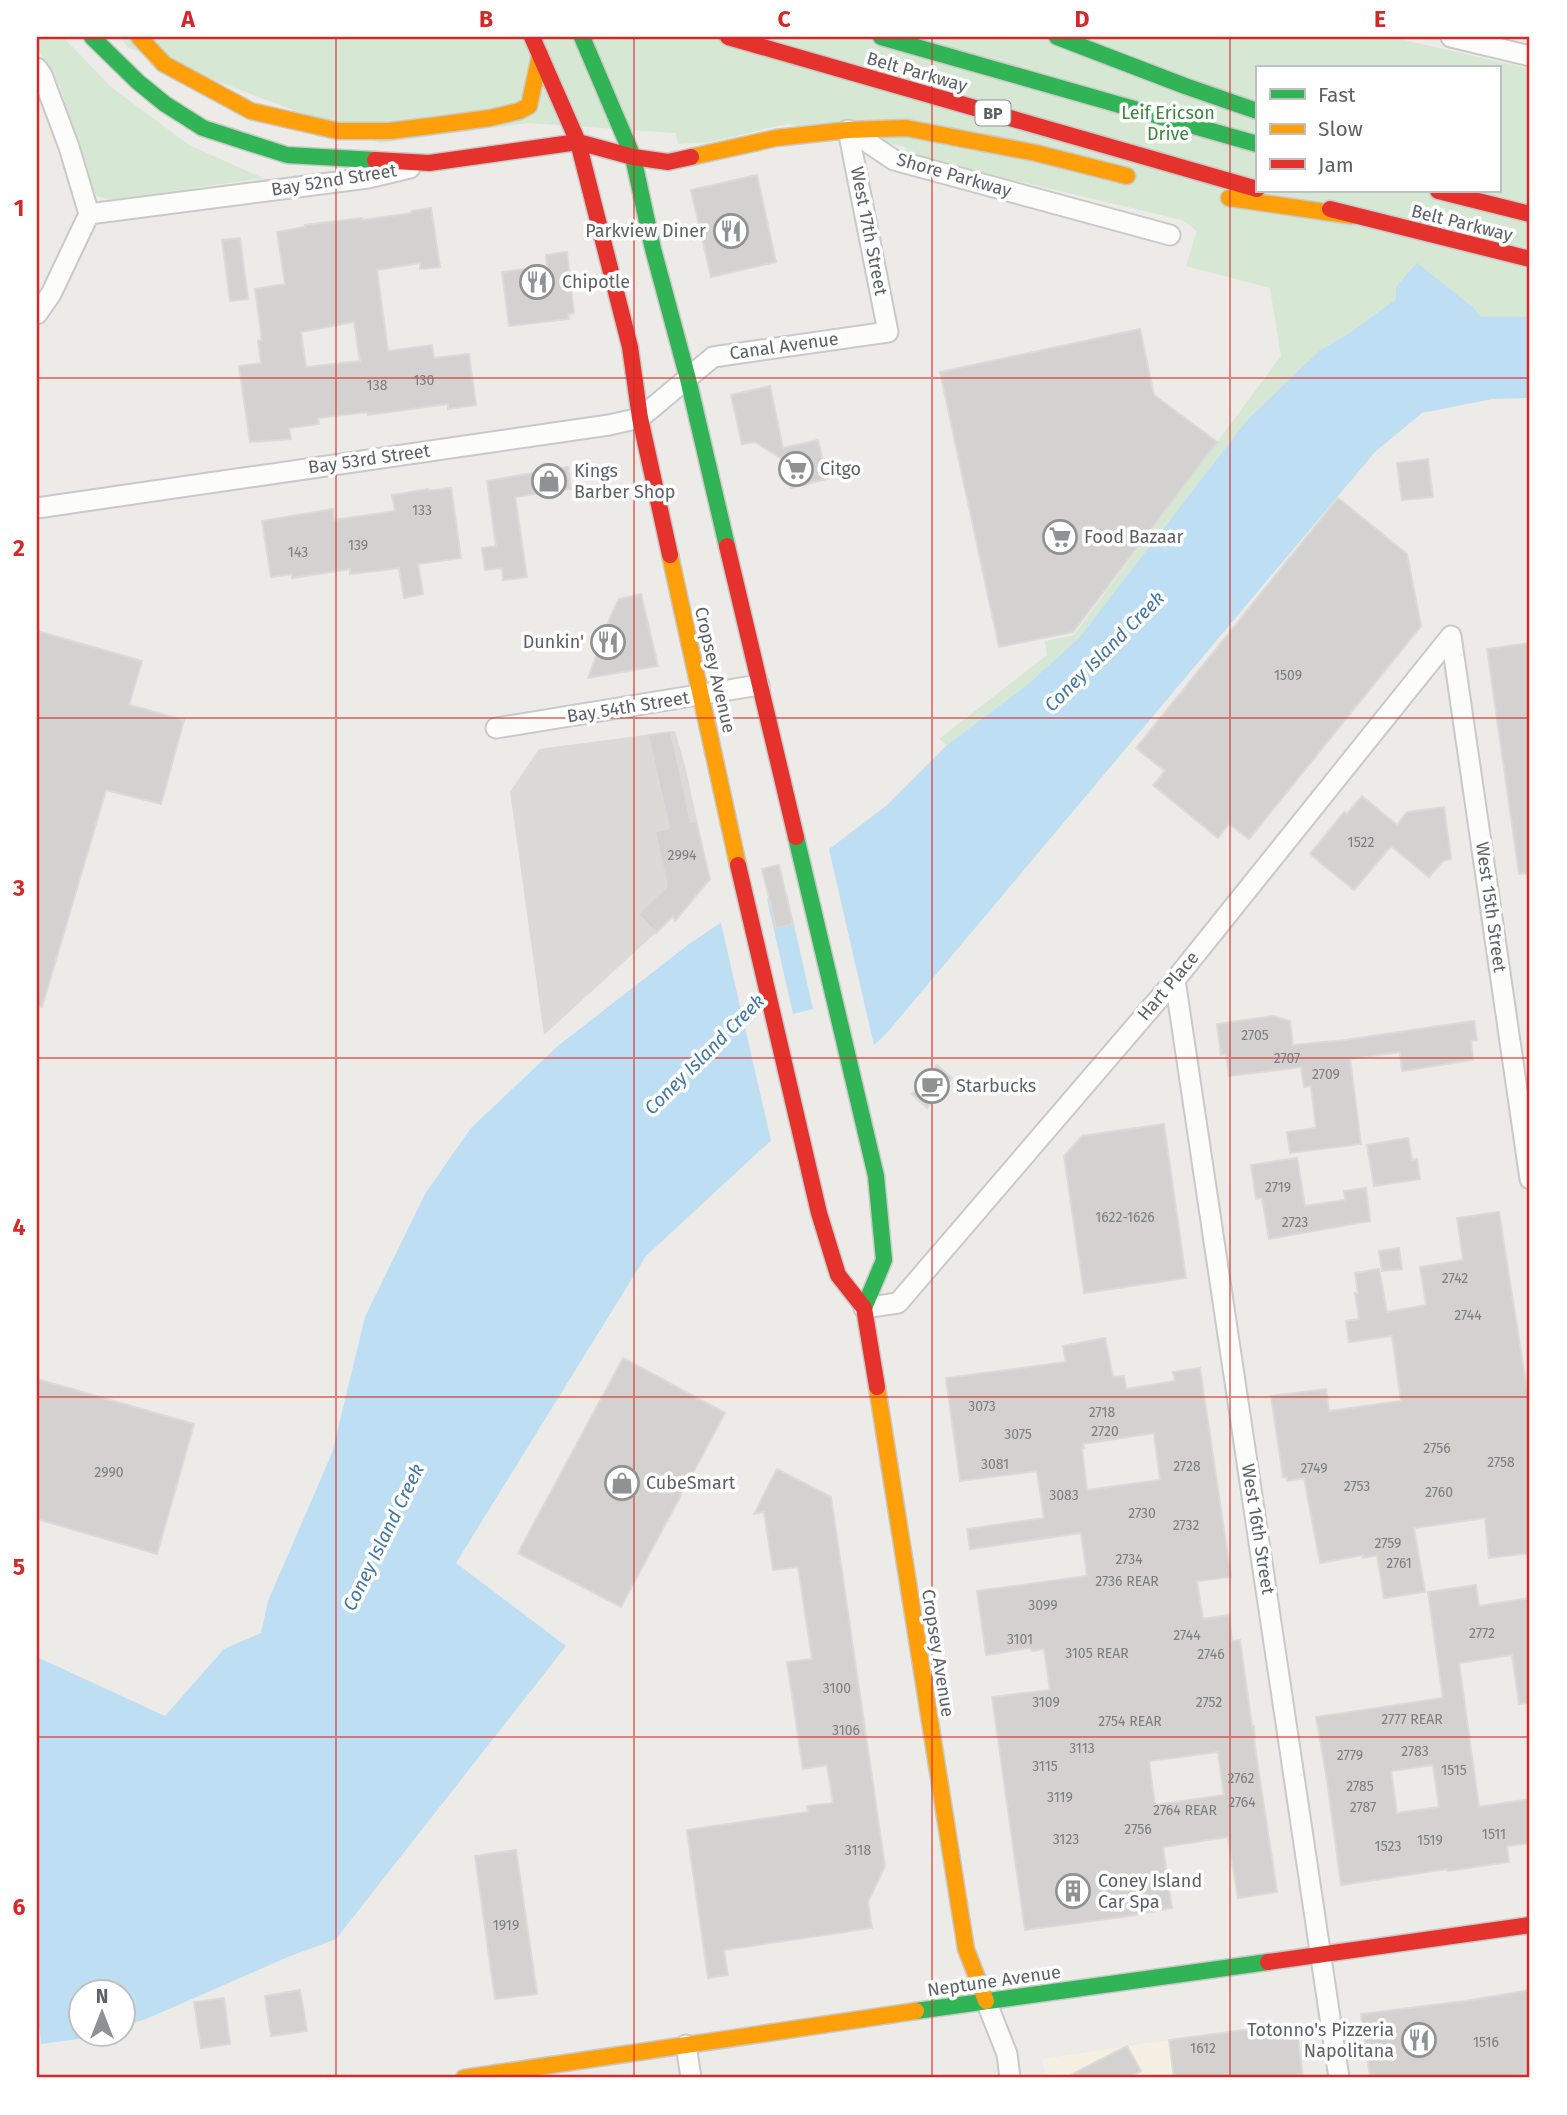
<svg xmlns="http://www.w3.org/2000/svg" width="1567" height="2115" font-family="'Fira Sans',sans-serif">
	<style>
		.commercial { fill: #f5f0e2 }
		.industrial { fill: #dcdad7 }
		.green { fill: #d6e7d3; fill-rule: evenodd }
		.water { fill: #bedef4 }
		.pier { fill: #ecebe7; fill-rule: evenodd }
		.building { fill: #d3d2d0; stroke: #dcdad6; stroke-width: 2; fill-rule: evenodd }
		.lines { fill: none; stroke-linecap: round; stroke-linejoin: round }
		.street-casing { stroke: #c9c9c9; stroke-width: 23 }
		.fast-casing { stroke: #c9c9c8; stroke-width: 19 }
		.slow-casing { stroke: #c9c9c8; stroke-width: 19 }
		.jam-casing { stroke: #c9c9c8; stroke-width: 19 }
		.street { stroke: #fcfcfb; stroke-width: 19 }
		.fast { stroke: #30b455; stroke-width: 16 }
		.slow { stroke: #ff9f0a; stroke-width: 16 }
		.jam { stroke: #e5322d; stroke-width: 16 }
		.grid { fill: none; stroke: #d62828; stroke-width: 2; stroke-opacity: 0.55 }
		.labels { text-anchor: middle; stroke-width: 7; stroke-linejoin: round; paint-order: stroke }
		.number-label { font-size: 14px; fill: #7c7e81 }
		.shield { fill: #fff; stroke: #8e9093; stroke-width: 2 }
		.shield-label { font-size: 16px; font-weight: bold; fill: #5d6165 }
		.street-label { font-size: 18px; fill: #5d6165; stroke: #fff }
		.park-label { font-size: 18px; fill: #3c853d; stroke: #fff }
		.poi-label { font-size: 18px; fill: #5d6165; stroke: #fff; text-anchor: start }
		.water-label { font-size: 19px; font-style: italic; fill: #4475a2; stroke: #fff }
		.neatline { fill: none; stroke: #d62828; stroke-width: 2.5 }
		.grid-label { font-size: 23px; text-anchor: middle; font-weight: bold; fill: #d62828 }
	</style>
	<rect width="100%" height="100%" fill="#ecebe7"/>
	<path class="commercial" d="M1169,2040L1174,2078H1046L1042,2059Z"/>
	<path class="industrial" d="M675,731L685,766L710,879L675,921L673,917L544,1035L510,792L539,749Z"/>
	<path class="green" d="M37,37H63L111,87L189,145L263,178L111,200L97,196L89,182L60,86L37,47Z
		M119,37H1391L1530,69V317H1481L1474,308L1417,264L1396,299L1351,332L1319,351L1247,420L1079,638L1027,685L947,745L939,739L1047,655L1045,641L1074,635L1281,356L1270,288L1186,266L1197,231L1182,220L901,153L907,148L901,146L787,124L710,142L678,144L676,133L528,123L380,143L129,48ZM1257,68H1499V191H1257Z"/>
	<path class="water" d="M1417,263L1474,308L1481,317H1530V398L1492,399L1422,413L1375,452L886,1034L646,1256L456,1563L566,1646L336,1939L288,1957L146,2019L123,2026L122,1993H80V2035H97L85,2038L41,2044L37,2005V1657L165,1716L224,1649L261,1633L268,1601L332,1453L365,1317L425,1194L471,1128L559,1045L689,944L816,859L886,806L947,745L1027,685L1079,638L1247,420L1319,351L1351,332L1396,299V287Z"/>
	<path class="pier" d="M828,845L875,1050L772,1145L720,919ZM787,894L813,1009L793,1014L767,899Z"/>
	<path class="building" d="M757,175L776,262L711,277L691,190Z
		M431,208L440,267L420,269V263L377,270L388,351L432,345L434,358L469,354L476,405L448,409V404L368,415L367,412L318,418L319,424L289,428L291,439L250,442L239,366L261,363L258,341L262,340L255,289L285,284L277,232L305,227V225L362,218L363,220L412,213V211ZM354,322L360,361L306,367L301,332Z
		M240,238L248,299L230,301L222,240Z
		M567,252L574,313L568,314L569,319L509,326L502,272L547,266L546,255Z
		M1140,329L1154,395L1217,442L1073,632L999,647L940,372Z
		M770,386L783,448L818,440L827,479L791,488L785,461L755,442L742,444L731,395Z
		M1428,459L1433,497L1402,500L1397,463Z
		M568,467L571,489L515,497L527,577L503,580L502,568L485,570L482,548L496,546L487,481Z
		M451,488L461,558L418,564L423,594L404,598L399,568L350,574V569L292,578V574L271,577L262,521L333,509L334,520L395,511L392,495L428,489L429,491Z
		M1338,498L1407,554L1421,626L1249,839L1229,824L1218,838L1153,785L1165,771L1136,748Z
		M641,594L658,666L588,678L612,613L619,599Z
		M37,631L142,661L129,705L184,720L161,804L106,790L42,1007L37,1006Z
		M1530,643V873L1519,874L1487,649Z
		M671,732L691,822L696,821L710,879L675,921L673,916L656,933L638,914L667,886L655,832L669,828L648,735Z
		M1362,796L1397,825L1407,812L1444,807L1451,859L1443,861L1429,877L1391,846L1354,890L1310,854L1344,812L1347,814Z
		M779,865L793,924L776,928L762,869Z
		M1273,1016L1290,1021L1293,1045L1345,1040L1474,1021L1477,1040L1471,1041L1473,1060L1402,1071L1400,1052L1350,1059L1361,1144L1290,1153L1287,1132L1316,1128L1311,1086L1304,1087L1301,1067L1229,1076L1226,1054L1221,1055L1217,1024Z
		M937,1065L952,1078L927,1108L912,1094Z
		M1164,1124L1186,1278L1084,1293L1064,1156L1082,1136Z
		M1408,1138L1412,1160L1417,1159L1420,1179L1374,1186L1367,1145Z
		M1297,1158L1305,1206L1345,1200L1344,1191L1366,1188L1370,1221L1269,1239L1262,1198L1256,1199L1251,1165Z
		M1499,1212L1530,1409V1553L1489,1558L1485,1518L1414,1528L1425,1592L1384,1598L1377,1555L1363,1558V1555L1320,1563L1304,1478L1287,1481V1477H1283L1271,1396L1326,1389L1329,1411L1401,1401L1392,1336L1349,1342L1346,1321L1359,1319L1355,1293H1358L1355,1273L1379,1269L1387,1312L1426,1305L1420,1267L1463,1260L1457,1218Z
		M1399,1248L1402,1269L1382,1271L1379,1251Z
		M1105,1338L1113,1377L1124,1376L1126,1389L1175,1381L1173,1372L1200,1368L1231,1577L1197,1581L1203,1619L1229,1615L1232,1641L1240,1640L1252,1726H1254L1255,1747L1277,1892L1238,1898L1228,1837L1163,1847L1172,1908L1130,1916L1025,1930L992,1697L1050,1690L1044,1649L1033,1651L1030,1648L986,1655L977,1591L1087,1576L1081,1533L970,1549L967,1529L1044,1518L1037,1471L960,1481L946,1378L1066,1362L1063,1346ZM1154,1433L1160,1480L1087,1490L1082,1448H1084L1083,1444ZM1218,1752L1224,1795L1155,1805L1149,1761Z
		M623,1358L725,1413L621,1607L518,1553Z
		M37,1379L194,1424L157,1554L37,1519Z
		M777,1469L831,1497L885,1866L868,1902L872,1928L724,1950L728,1975L708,1978L687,1830L808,1812L807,1806L833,1803L827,1765L803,1769L787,1662L812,1659L798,1567L773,1570L764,1512L754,1514Z
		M1476,1585L1479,1606L1530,1598V1703L1519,1704L1512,1655L1459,1663L1479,1807L1530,1799V1843L1507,1846L1509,1862L1448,1871L1447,1869L1341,1885L1327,1780L1316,1717L1443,1698L1428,1592ZM1433,1765L1439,1807L1397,1813L1391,1771Z
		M516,1850L537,1994L495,1999L475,1856Z
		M300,1990L307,2031L271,2036L265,1996Z
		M1530,1990V2078H1370L1361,2014L1465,2001Z
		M224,1998L230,2044L201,2048L194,2002Z
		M1296,2023L1303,2078H1174L1169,2040Z
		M1127,2046L1141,2071L1128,2078H1065Z"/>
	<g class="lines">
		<g class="street-casing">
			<path id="street" d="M1451,37L1530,56
				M37,68L42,75L69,147L89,214L51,294L37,314
				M852,132L894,160L1170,235
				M89,214L368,178L410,168
				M37,508L609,425L640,418L713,357L888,332L848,130
				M1451,636L1530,1179
				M496,728L759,685
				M1175,980L1339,2078
				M864,1308L898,1303L1175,980L1451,636
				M986,2001L1007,2054L1010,2078
				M686,2045L691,2078"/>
		</g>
		<g class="fast-casing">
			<path id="fast" d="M92,37L138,82L165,104L203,128L287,155L375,160
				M582,37L633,157L653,249L688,379L727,546
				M881,37L1257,144
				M1057,37L1185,86L1257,111
				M796,837L876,1176L884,1260L864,1308
				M916,2011L1268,1962"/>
		</g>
		<g class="slow-casing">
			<path id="slow" d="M139,37L164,64L251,111L338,131H390L438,125L490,118L519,111L529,106L540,55
				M848,130L906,128L1036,153L1127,176
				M691,157L776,138L848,130
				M1229,198L1353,216
				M670,555L738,865
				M877,1387L966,1949L986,2001
				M464,2078L916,2011"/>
		</g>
		<g class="jam-casing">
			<path id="jam" d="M532,37L578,142L630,347L640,418L670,555
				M728,37L1257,189
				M375,160L429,163L578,142L633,157L668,162L691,157
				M1438,191L1530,214
				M1330,209L1530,259
				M727,546L796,837
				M738,865L819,1213L838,1275L864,1308L877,1387
				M1268,1962L1530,1925"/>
		</g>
		<use href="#street" class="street"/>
		<use href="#fast" class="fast"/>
		<use href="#slow" class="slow"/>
		<use href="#jam" class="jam"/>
	</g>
	<path class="grid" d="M336,37V2078M634,37V2078M932,37V2078M1230,37V2078M37,378H1530M37,718H1530M37,1058H1530M37,1397H1530M37,1737H1530"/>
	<defs>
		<g id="restaurant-ring" transform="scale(1.75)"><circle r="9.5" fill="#fff" stroke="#8f9192" stroke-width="1.5"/><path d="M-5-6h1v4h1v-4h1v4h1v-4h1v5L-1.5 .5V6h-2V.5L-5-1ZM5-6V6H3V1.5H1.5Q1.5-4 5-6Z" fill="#8f9192"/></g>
		<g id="supermarket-ring" transform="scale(1.75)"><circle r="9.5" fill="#fff" stroke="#8f9192" stroke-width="1.5"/><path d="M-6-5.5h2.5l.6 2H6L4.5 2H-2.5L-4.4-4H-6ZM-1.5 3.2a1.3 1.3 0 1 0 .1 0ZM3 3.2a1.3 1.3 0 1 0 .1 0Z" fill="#8f9192"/></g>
		<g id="shop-ring" transform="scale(1.75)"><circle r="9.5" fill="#fff" stroke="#8f9192" stroke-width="1.5"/><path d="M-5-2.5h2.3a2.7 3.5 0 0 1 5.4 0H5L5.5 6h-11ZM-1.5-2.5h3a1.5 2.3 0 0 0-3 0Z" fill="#8f9192"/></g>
		<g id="cafe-ring" transform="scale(1.75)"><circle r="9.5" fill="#fff" stroke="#8f9192" stroke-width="1.5"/><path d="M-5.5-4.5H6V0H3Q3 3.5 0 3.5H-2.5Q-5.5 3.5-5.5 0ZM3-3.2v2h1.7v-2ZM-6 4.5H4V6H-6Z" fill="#8f9192"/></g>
		<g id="building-ring" transform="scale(1.75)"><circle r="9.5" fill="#fff" stroke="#8f9192" stroke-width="1.5"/><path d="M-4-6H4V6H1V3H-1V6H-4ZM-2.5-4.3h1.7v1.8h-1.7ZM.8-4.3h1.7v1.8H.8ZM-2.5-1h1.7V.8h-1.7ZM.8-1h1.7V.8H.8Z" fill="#8f9192"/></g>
	</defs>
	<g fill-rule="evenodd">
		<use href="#restaurant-ring" x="731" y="231"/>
		<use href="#restaurant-ring" x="537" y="282"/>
		<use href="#supermarket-ring" x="796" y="469"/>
		<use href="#shop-ring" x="549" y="481"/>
		<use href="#supermarket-ring" x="1060" y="537"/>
		<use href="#restaurant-ring" x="608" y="642"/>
		<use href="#cafe-ring" x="932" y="1086"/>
		<use href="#shop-ring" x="622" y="1483"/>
		<use href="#building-ring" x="1073" y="1891"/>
		<use href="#restaurant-ring" x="1419" y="2040"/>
	</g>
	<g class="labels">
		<g class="number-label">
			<text x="424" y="385">130</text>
			<text x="377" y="390">138</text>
			<text x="422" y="515">133</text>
			<text x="358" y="550">139</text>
			<text x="298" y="557">143</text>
			<text x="1288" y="680">1509</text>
			<text x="1361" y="847">1522</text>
			<text x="682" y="860">2994</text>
			<text x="1255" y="1040">2705</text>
			<text x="1287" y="1063">2707</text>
			<text x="1326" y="1079">2709</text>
			<text x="1278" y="1192">2719</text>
			<text x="1125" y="1222">1622-1626</text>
			<text x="1295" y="1227">2723</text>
			<text x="1455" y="1283">2742</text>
			<text x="1468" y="1320">2744</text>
			<text x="982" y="1411">3073</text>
			<text x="1102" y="1417">2718</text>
			<text x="1105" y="1436">2720</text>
			<text x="1018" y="1439">3075</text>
			<text x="1437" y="1453">2756</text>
			<text x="1501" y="1467">2758</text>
			<text x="995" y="1469">3081</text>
			<text x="1187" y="1471">2728</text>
			<text x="1314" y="1473">2749</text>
			<text x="109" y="1477">2990</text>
			<text x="1357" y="1491">2753</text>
			<text x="1439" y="1497">2760</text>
			<text x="1064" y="1500">3083</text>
			<text x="1142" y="1518">2730</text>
			<text x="1186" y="1530">2732</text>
			<text x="1388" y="1548">2759</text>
			<text x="1129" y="1564">2734</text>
			<text x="1399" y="1568">2761</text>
			<text x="1127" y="1586">2736 REAR</text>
			<text x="1043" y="1610">3099</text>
			<text x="1482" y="1638">2772</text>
			<text x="1187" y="1640">2744</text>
			<text x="1020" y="1644">3101</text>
			<text x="1097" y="1658">3105 REAR</text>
			<text x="1211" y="1659">2746</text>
			<text x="837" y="1693">3100</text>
			<text x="1046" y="1707">3109</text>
			<text x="1209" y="1707">2752</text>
			<text x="1412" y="1724">2777 REAR</text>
			<text x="1130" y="1726">2754 REAR</text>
			<text x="846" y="1735">3106</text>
			<text x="1082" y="1753">3113</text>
			<text x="1415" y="1756">2783</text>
			<text x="1350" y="1760">2779</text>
			<text x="1045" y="1771">3115</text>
			<text x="1454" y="1775">1515</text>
			<text x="1241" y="1783">2762</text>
			<text x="1360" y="1791">2785</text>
			<text x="1060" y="1802">3119</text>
			<text x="1242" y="1807">2764</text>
			<text x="1363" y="1812">2787</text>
			<text x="1185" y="1815">2764 REAR</text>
			<text x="1138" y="1834">2756</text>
			<text x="1494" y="1839">1511</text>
			<text x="1066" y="1844">3123</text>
			<text x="1430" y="1845">1519</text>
			<text x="1388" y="1851">1523</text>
			<text x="858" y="1855">3118</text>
			<text x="506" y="1930">1919</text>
			<text x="1486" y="2047">1516</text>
			<text x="1203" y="2053">1612</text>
		</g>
		<rect class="shield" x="975.5" y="100.5" width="35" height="25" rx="5"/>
		<g class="shield-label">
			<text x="993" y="119">BP</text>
		</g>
		<g class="street-label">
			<text transform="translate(917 72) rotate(16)" y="6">Belt Parkway</text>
			<text transform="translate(954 175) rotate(16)" y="6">Shore Parkway</text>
			<text transform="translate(334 180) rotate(-9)" y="6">Bay 52nd Street</text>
			<text transform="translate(1462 223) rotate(14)" y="6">Belt Parkway</text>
			<text transform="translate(869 231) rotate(79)" y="6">West 17th Street</text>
			<text transform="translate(784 346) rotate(-8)" y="6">Canal Avenue</text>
			<text transform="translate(369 459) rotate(-8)" y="6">Bay 53rd Street</text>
			<text transform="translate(715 670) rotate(77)" y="6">Cropsey Avenue</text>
			<text transform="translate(628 707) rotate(-9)" y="6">Bay 54th Street</text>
			<text transform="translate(1491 907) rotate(82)" y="6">West 15th Street</text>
			<text transform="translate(1168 986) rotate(-50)" y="6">Hart Place</text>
			<text transform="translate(1258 1529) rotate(81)" y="6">West 16th Street</text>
			<text transform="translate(938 1653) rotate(81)" y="6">Cropsey Avenue</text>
			<text transform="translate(994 1981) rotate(-8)" y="6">Neptune Avenue</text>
		</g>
		<g class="park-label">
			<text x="1168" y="119">Leif Ericson<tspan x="1168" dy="21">Drive</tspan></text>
		</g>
		<g class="poi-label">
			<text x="706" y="237" text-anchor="end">Parkview Diner</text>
			<text x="562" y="288">Chipotle</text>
			<text x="820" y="475">Citgo</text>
			<text x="574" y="477">Kings<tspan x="574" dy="21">Barber Shop</tspan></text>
			<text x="1084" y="543">Food Bazaar</text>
			<text x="584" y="648" text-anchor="end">Dunkin'</text>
			<text x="956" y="1092">Starbucks</text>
			<text x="646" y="1489">CubeSmart</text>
			<text x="1098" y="1887">Coney Island<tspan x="1098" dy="21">Car Spa</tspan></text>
			<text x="1394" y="2036" text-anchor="end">Totonno's Pizzeria<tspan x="1394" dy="21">Napolitana</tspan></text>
		</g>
		<g class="water-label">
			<text transform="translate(1104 651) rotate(-45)" y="7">Coney Island Creek</text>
			<text transform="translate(704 1054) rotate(-45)" y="7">Coney Island Creek</text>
			<text transform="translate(383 1537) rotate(-64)" y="7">Coney Island Creek</text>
		</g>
	</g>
	<rect width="1567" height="2115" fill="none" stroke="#ffffff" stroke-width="77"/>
	<rect x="1256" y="66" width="245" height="126" fill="#ffffff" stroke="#bec0c1" stroke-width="2"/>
	<rect x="1270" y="89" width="35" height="10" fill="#30b455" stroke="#bec0c1" stroke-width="2"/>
	<text x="1318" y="102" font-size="21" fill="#5d6165">Fast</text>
	<rect x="1270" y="124" width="35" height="10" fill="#ff9f0a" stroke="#bec0c1" stroke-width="2"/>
	<text x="1318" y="136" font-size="21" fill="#5d6165">Slow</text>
	<rect x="1270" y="159" width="35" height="10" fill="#e5322d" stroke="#bec0c1" stroke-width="2"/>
	<text x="1318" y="172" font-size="21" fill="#5d6165">Jam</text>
	<g transform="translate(102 2013)"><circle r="33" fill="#ffffff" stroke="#bec0c1" stroke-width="2"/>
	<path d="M0-5L12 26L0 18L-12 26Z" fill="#8f9192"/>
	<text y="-10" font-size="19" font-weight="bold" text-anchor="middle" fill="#5d6165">N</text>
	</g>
	<rect x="38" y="38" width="1490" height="2038" class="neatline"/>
	<g class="grid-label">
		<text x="188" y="27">A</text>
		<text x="486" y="27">B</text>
		<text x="784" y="27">C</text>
		<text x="1082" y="27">D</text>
		<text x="1380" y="27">E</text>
		<text x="19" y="216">1</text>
		<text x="19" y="556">2</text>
		<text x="19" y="896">3</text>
		<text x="19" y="1235">4</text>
		<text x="19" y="1575">5</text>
		<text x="19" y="1915">6</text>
	</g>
</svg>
